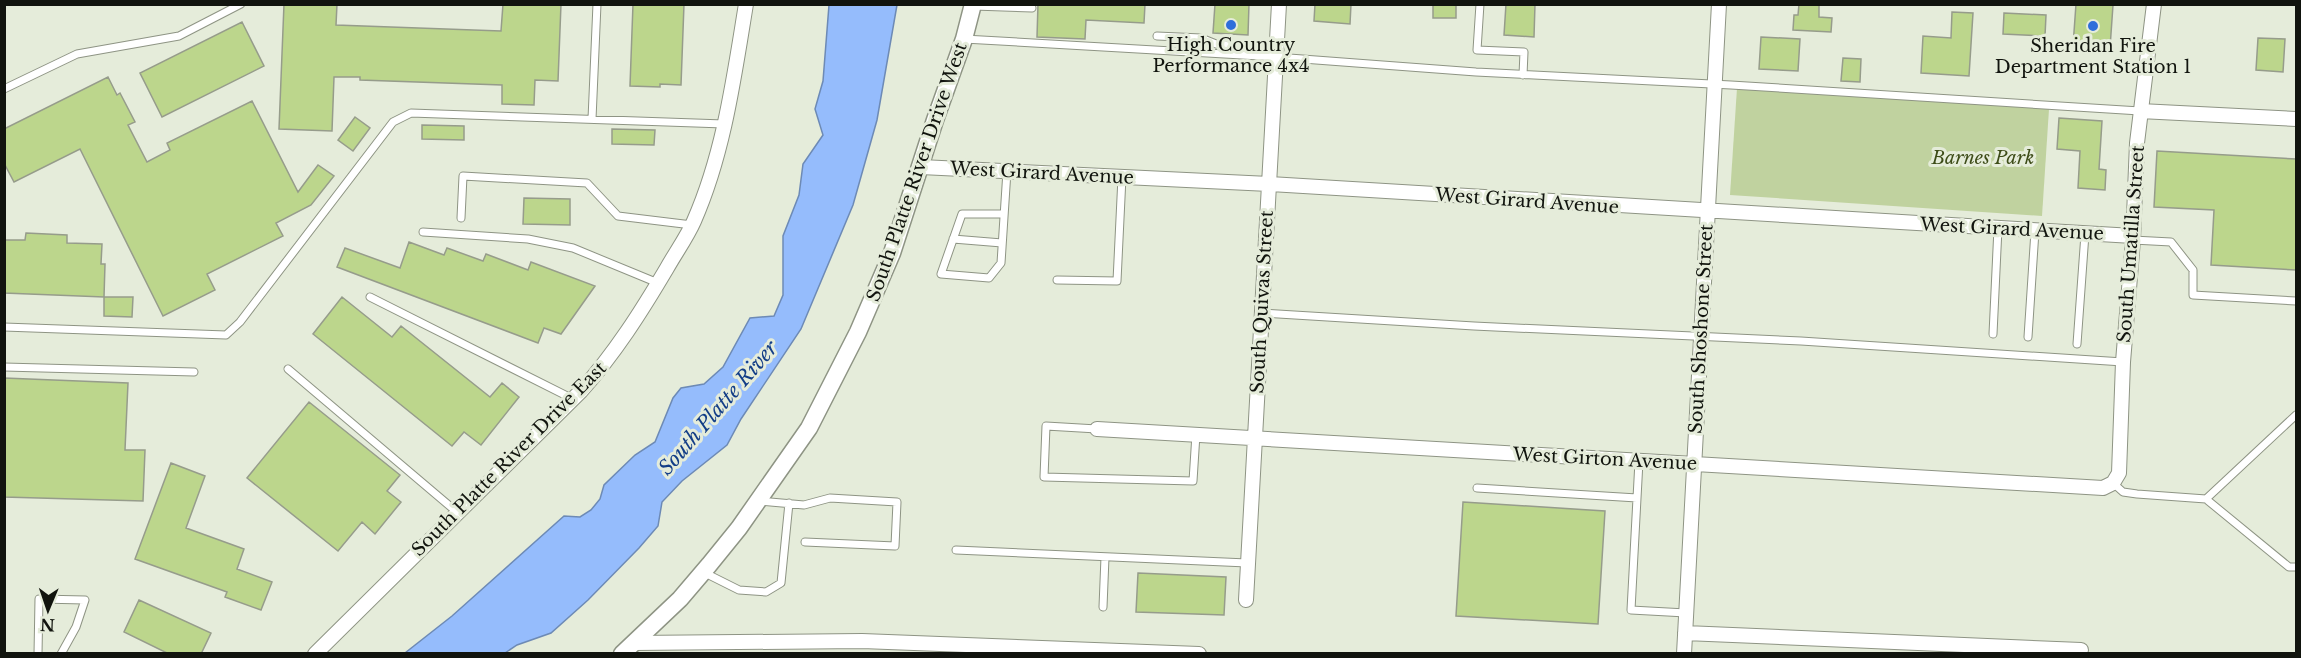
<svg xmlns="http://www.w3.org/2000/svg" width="2301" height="658" font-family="'Libre Baskerville',serif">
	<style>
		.green { fill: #c0d29f }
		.water { fill: #95bcfc; stroke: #6d8ab5; stroke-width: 1.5 }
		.building { fill: #bcd68c; stroke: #969c8b; stroke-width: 1.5 }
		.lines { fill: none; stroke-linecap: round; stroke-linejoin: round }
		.service-casing { stroke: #8e9484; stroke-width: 9 }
		.minor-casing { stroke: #8e9484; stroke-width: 16 }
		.tertiary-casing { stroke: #8e9484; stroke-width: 19 }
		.service { stroke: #fff; stroke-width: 7 }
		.minor { stroke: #fff; stroke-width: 14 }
		.tertiary { stroke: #fff; stroke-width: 16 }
		.poi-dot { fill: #2e6edb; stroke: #e5ecda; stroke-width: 2 }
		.labels { text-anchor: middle; stroke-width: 6; stroke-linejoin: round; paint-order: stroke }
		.poi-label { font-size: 18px; fill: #11140e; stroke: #e5ecda }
		.park-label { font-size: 18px; font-style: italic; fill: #3d4c18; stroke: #e5ecda }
		.street-label { font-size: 18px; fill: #11140e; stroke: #e5ecda }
		.water-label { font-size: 20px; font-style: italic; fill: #133e87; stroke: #e5ecda }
	</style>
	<rect width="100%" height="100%" fill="#e5ecda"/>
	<path class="green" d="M1737,88L2049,109L2042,216L1730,195Z"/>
	<path class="water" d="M829,5H897L877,120L853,205L801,329L741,419L727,445L682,481L662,502L658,526L639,548L588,600L551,633L517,645L505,653H405L452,616L564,516L580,517L591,510L600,499L604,485L635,455L655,442L673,398L681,388L704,384L723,367L750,318L774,316L783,295V236L799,195L803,164L823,135L815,109L823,81Z"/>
	<path class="building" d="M284,4H337L336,25L501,31L503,4H561L558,81L535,80L534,105L502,104V85L360,80V77H334L332,131L279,129Z
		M633,4H684L681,85L660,84V87L630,86Z
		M1038,4H1145L1144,23L1086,20L1085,39L1037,37Z
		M1215,4H1249L1248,35L1213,33Z
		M1315,4H1351L1350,24L1314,21Z
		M1433,4H1456V18H1433Z
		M1506,4H1535L1534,37L1504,35Z
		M1799,4H1819V17L1832,18L1831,32L1793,30L1794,15H1798Z
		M2076,4L2113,5L2110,48L2073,46Z
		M1952,12L1973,13L1969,76L1921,73L1923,36L1951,38Z
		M2004,13L2046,15L2045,36L2003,34Z
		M242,22L264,66L162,117L140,73Z
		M1761,37L1800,39L1798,71L1759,69Z
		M2258,38L2285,39L2283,72L2256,70Z
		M1843,58L1861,59L1860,82L1841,81Z
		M108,77L117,95L120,93L135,122L128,125L147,162L170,150L167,143L252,101L298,192L318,165L334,176L311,205L276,223L283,236L207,274L215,290L163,316L80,149L14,182L4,163V129Z
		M355,117L370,128L353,151L338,140Z
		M2059,118L2102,121L2099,169L2106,170L2105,190L2078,188L2080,151L2057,149Z
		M422,125L464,126V140L422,139Z
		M612,129L655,130L654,145L612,144Z
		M2157,151L2296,159V270L2211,265L2214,210L2154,207Z
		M524,198L570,199V225L523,224Z
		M26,233L67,235V243L102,244L101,264H105L104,297L4,293V240H25Z
		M409,242L444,255L447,248L483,261L486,254L528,270L531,262L595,286L561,334L544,328L538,343L337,267L345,248L400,268Z
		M104,297H133L132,317L104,316Z
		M342,297L392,337L401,326L490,397L502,383L519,397L481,445L464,432L452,446L313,334Z
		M4,378L128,383L125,450H145L143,501L4,497Z
		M309,402L400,475L387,491L401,502L375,534L362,522L338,551L247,478Z
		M171,463L205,476L186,528L244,549L237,569L272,582L261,610L225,597L227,592L135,559Z
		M1463,502L1605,511L1598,624L1456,616Z
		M1138,573L1226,577L1224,615L1136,612Z
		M139,600L211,633L201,654H169L124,632Z"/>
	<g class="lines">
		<g class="service-casing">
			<path id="service" d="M1480,4L1477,50L1524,52L1523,75
				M973,6L1032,8
				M1157,36L1201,38L1216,44L1277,49
				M964,39L1276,57L1476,72L1731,85L2140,111
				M4,89L77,54L179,36L241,4
				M592,119L597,4
				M1004,214H962L941,274L989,278L1001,263L1007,171
				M461,218L463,176L587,183L618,216L692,225
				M423,232L528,239L573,248L658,283
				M953,239L1002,243
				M2133,240L2171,242L2193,270V295L2296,301
				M1057,280L1117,281L1122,177
				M370,297L573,399
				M1262,313L1474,326L1801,341L2123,362
				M4,327L226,335L240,322L393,122L411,113L724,124
				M1993,334L1998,228
				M2028,337L2035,231
				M2077,344L2085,234
				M4,367L194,372
				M288,369L458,513
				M1097,429L1046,426L1044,477L1193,481L1196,434
				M1639,461L1631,610L1686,613
				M2113,483L2123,492L2137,494L2206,499L2289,567H2296
				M1477,488L1637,498
				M2206,499L2296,415
				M759,501L804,505L830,498L897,502L895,546L805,542
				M956,550L1247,563
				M703,572L739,590L766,592L781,583L789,503
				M1103,607L1105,557
				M38,654L39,599L85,600L76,627L61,654"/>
		</g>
		<g class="minor-casing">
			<path id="minor" d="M2140,111L2296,119
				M921,167L1269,184L2133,236
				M1097,429L2103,488L2113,483L2119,473L2123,362L2133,240L2137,143L2154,4
				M1246,600L1279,4
				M1685,633L2081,650
				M634,643L862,641L1199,654
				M315,654L581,391C615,353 641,312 667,268C676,252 687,237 694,221C724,153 734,77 746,4
				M1684,654L1719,4"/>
		</g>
		<g class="tertiary-casing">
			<path id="tertiary" d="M622,654L680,599L709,565L739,528L809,428L858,332L892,253L935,120L964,39L973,4"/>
		</g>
		<use href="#service" class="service"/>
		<use href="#minor" class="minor"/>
		<use href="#tertiary" class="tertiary"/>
	</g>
	<g class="poi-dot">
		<circle cx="1231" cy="25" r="6"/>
		<circle cx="2093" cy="26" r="6"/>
	</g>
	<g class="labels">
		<g class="poi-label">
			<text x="1231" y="51">High Country<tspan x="1231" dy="21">Performance 4x4</tspan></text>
			<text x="2093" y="52">Sheridan Fire<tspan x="2093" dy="21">Department Station 1</tspan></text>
		</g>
		<g class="park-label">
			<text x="1983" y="164">Barnes Park</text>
		</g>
		<g class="street-label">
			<text transform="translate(917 172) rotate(-71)" y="6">South Platte River Drive West</text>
			<text transform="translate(1042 173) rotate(3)" y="6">West Girard Avenue</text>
			<text transform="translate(1527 201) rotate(4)" y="6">West Girard Avenue</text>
			<text transform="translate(2012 229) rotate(3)" y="6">West Girard Avenue</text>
			<text transform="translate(2131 244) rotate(-86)" y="6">South Umatilla Street</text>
			<text transform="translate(1262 302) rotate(-87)" y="6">South Quivas Street</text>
			<text transform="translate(1701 329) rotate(-87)" y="6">South Shoshone Street</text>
			<text transform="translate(509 459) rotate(-45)" y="6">South Platte River Drive East</text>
			<text transform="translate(1605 459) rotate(3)" y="6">West Girton Avenue</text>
		</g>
		<g class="water-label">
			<text transform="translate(718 408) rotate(-49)" y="7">South Platte River</text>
		</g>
	</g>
	<rect width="2301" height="658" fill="none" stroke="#11140e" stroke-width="12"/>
	<g transform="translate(48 610) rotate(182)" stroke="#e5ecda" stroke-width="4.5" paint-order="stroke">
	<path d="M0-4.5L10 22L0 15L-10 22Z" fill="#11140e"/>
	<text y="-9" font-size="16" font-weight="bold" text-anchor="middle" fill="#11140e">N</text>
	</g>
</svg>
